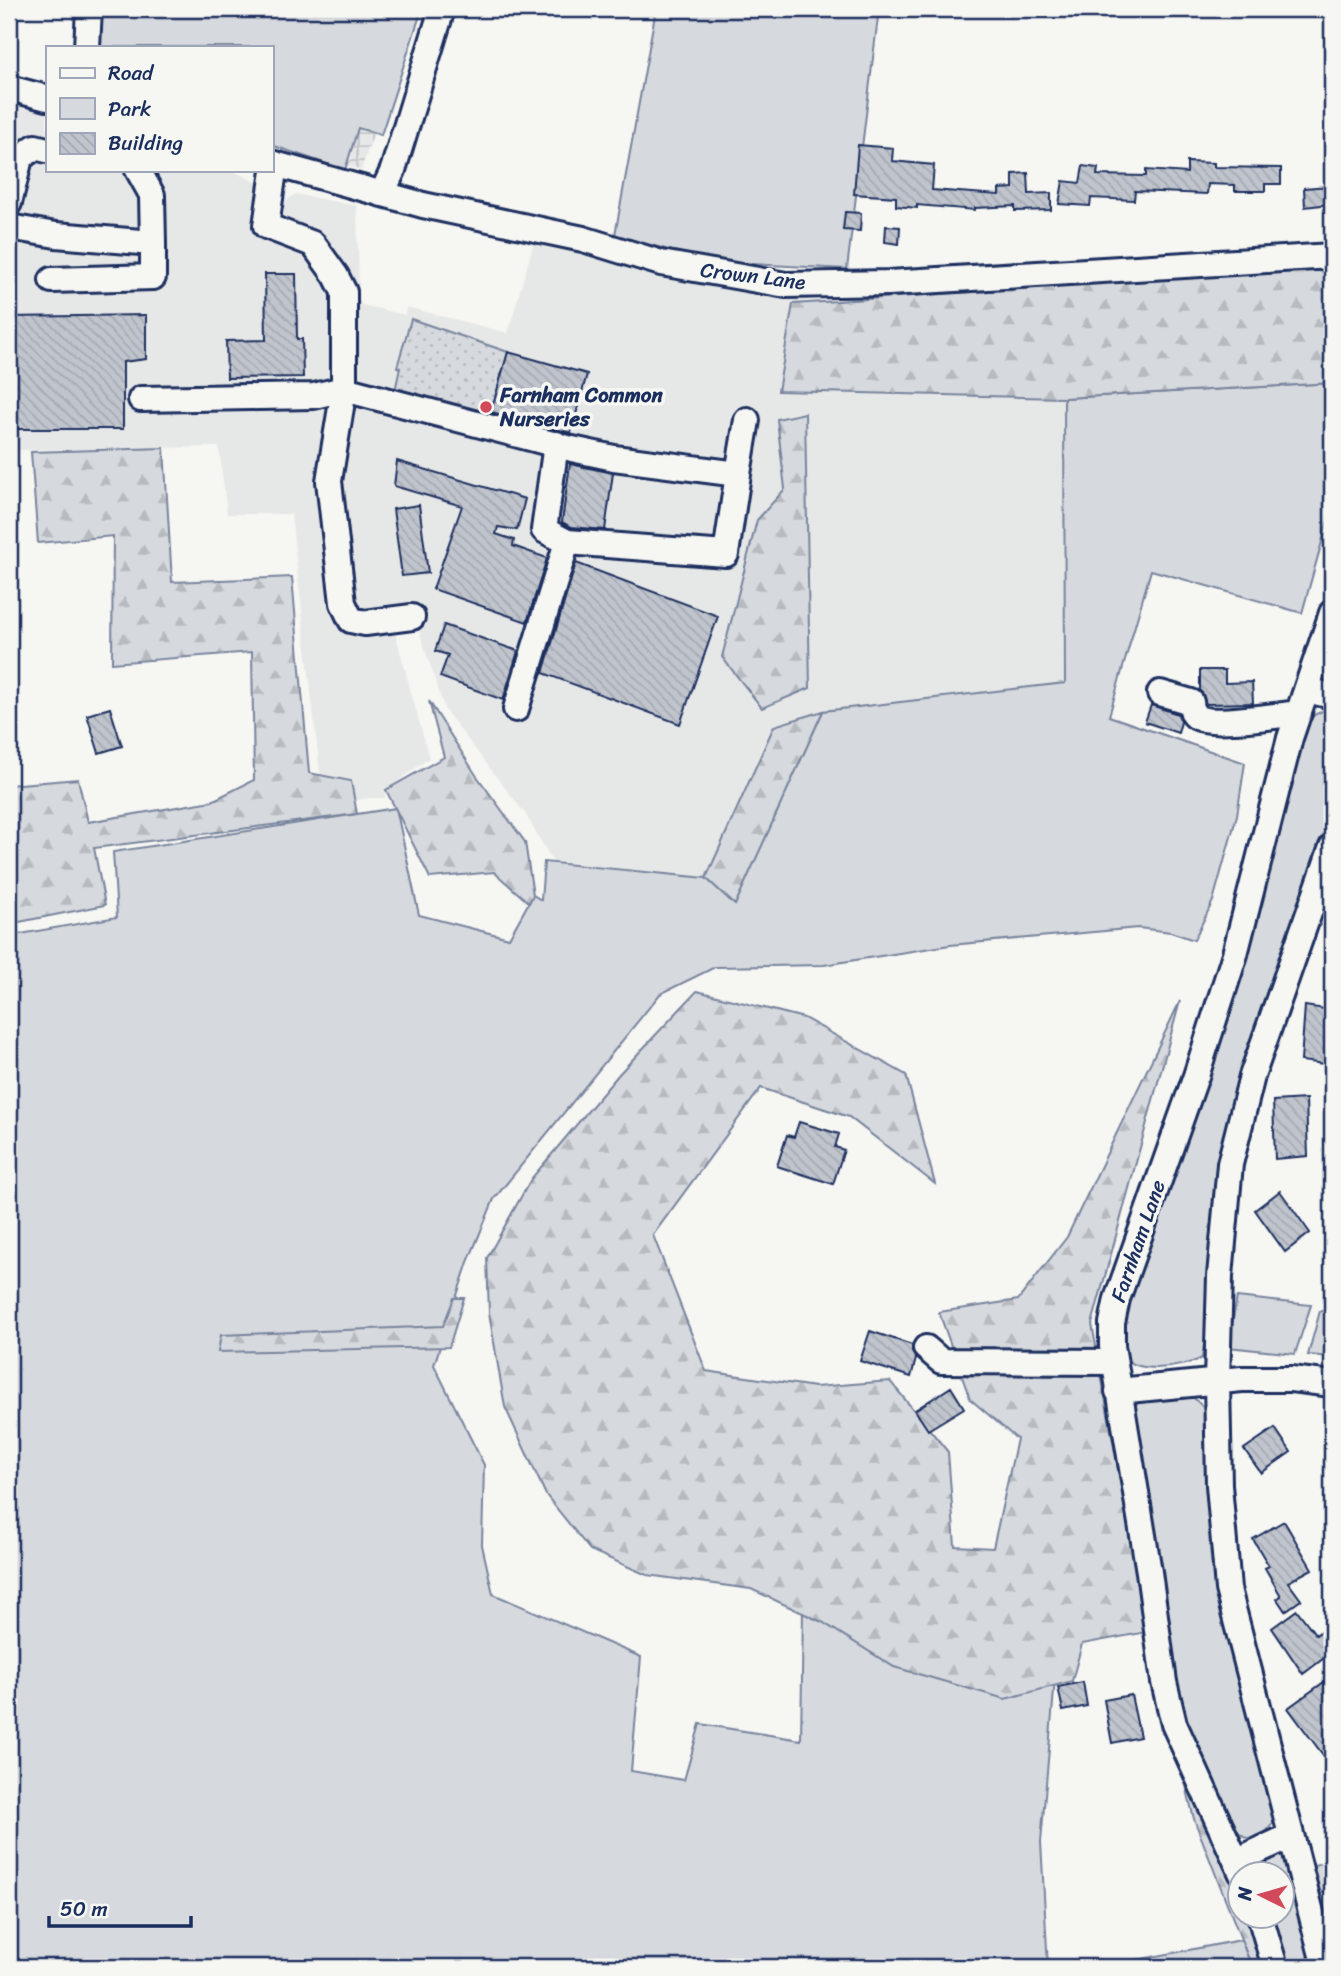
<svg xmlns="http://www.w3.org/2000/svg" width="1341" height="1976" font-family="Sriracha,sans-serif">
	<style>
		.built { fill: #e6e7e7 }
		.industrial { fill: url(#industrial-grid) }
		.green { fill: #d6d9dd; stroke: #78849e; stroke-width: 2 }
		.forest { fill: url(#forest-firs); stroke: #78849e; stroke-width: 2 }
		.garden { fill: url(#garden-dots); stroke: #78849e; stroke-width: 2 }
		.building { fill: url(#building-back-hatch); stroke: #1b2f5e; stroke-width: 2 }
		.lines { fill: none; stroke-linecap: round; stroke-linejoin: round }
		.minor-casing { stroke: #1b2f5e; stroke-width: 30 }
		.minor { stroke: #f6f6f2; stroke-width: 24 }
		.poi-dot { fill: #d1495b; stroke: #f6f6f2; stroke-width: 2.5 }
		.labels { text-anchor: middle; stroke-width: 7; stroke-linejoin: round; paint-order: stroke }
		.street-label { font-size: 21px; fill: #1b2f5e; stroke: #f6f6f2 }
		.poi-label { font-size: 21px; font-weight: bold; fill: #1b2f5e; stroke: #f6f6f2; text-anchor: start }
	</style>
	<defs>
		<pattern id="industrial-grid" width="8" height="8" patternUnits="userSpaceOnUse" patternTransform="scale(1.75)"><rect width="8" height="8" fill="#e6e7e7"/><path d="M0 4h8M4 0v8" fill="none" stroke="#c5c6c9"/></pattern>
		<pattern id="forest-firs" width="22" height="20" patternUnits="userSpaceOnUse" patternTransform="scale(1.75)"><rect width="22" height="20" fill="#d6d9dd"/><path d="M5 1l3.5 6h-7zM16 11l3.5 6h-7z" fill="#b7bbc0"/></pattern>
		<pattern id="garden-dots" width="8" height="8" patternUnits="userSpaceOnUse" patternTransform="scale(1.75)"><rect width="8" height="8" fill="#d6d9dd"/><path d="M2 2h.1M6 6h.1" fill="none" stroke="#b7bbc0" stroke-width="1.8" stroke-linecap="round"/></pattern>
		<pattern id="building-back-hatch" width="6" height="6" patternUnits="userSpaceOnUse" patternTransform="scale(1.75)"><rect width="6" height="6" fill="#c0c4cd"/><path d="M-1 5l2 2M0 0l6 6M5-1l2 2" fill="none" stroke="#a4a9b2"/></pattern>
	</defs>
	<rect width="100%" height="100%" fill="#f6f6f2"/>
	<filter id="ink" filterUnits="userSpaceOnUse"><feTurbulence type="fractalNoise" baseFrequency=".0143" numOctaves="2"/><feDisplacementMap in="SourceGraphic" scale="14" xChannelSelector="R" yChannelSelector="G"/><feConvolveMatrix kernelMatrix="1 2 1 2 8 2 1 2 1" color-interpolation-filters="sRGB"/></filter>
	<g filter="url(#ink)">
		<path class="built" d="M9,101L47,110V170H231L258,183L261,197L282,204L295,194L357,206L359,299L362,305L405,315L406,307L508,333L534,242L681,279L820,291V298L793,304L778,391L1064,398L1065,683L823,711L774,726L706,878L553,862L526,815L445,710L418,628L394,629L429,758L386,790L385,798H368L324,807L291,514H227L219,447L9,450Z"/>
		<path class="industrial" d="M358,128L374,133L361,170L347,166Z"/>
		<path class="green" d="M97,9H422L381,135L358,128L345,170L271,145V47H95Z
			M656,9H879L847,269L712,262L615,235Z
			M1332,383V506L1302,613L1151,570L1109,716L1245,763L1237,815L1213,901L1194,940L1171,932L1138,928L950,945L824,965L715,967L660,994L494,1199L468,1262L434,1365L484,1465L482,1545L493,1594L641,1657L631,1771L684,1780L700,1724L801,1740L803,1609L1055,1679L1041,1842L1048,1967H9V936L117,917L113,852L396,808L419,915L509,938L533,895L541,900L544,862L706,878L735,904L823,711L1065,683L1064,398Z
			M1332,706V818L1278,965L1209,1311L1202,1358C1183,1368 1125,1378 1120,1347C1118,1334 1125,1302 1126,1288L1299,728L1314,715Z
			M1237,1297L1311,1305L1295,1354L1228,1347Z
			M1320,1311L1332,1312V1357L1308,1355Z
			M1149,1393L1191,1395L1203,1407L1210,1419L1276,1819L1262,1837L1247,1838L1232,1828L1180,1714L1131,1412L1138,1402Z
			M1271,1851L1284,1857L1318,1967H1281L1267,1917L1282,1916V1874H1256L1254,1865Z
			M1332,1861V1890L1318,1894L1309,1866Z
			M1241,1940L1252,1967H1100Z"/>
		<path class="forest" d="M1300,270L1332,272V383L1064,398L778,391L793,304Z
			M805,413L810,688L762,708L722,657L757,520L785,489L777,419Z
			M164,448L172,582L292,577L309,773L351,781L357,814L94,848L105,905L9,924V785L78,779L88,822L212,801L254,780L252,652L112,663L113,536L38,543L31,452Z
			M429,701L476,775L525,842L533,895L529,903L494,872L430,878L386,790L444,757Z
			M823,711L735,905L706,878L774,726Z
			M697,991L804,1018L906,1075L935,1184L849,1117L761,1088L653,1235L706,1371L815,1387L890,1381L948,1452L955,1546L993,1548L1017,1439L970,1399L939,1312L1018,1300L1067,1237L1180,1001L1092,1324L1147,1632L1082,1644L1072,1681L1005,1699L894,1667L822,1622L751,1589L647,1575L590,1550L546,1495L505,1407L489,1313L487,1258L531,1179L619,1074Z
			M454,1298H464L449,1347L218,1352L221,1335L443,1326Z
			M1175,1740L1239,1876L1240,1916L1254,1917L1270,1967H1252L1194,1819Z"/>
		<path class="garden" d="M411,319L508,352L494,402L482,399L477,419L395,391L400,368L397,367Z"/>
		<path class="building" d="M858,145L893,148L892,161L934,165L932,190L999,195V189L1013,188V174L1028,173L1029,194L1051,193V210L1015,211V206L975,208V210L917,205V208L896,206V197L854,194Z
			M1187,162L1214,163V167L1281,168V184H1265V191H1235V185L1208,184L1207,194L1135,191L1134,200L1091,198L1090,206L1059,204L1063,181L1080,183L1083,166L1098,168L1097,175L1146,176V170L1187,173Z
			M1329,186L1330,204L1305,207L1304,188Z
			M845,212L861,213L860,231L843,230Z
			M886,226L900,227L899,244L885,242Z
			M265,274H296L297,339H302L303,377L227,378L226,341L266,340Z
			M146,315V359L123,362V429H9V317Z
			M508,352L587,374L571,433L491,412Z
			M397,461L525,499L517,530L498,527L496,534L514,540L513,546L547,558L527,622L433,589L462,506L394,486Z
			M570,464L613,473L605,530L571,527L562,522Z
			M419,505L428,573L402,576L393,509Z
			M576,563L718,616L680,724L543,673Z
			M444,625L518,651L503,700L440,677L448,655L435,651Z
			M1200,670H1225V683L1252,682L1253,703L1206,704L1200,691Z
			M1151,705L1178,714L1181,722L1178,733L1145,722Z
			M110,708L122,746L99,753L87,715Z
			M1305,1006L1332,1010V1065L1301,1061Z
			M1306,1099L1308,1156L1275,1159L1273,1101Z
			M799,1122L839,1134L835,1147L844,1150L833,1184L777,1166L787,1135L794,1137Z
			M1280,1191L1310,1233L1285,1252L1255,1210Z
			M870,1331L912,1345V1352L916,1359L911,1377L860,1361Z
			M951,1387L964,1408L928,1430L915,1410Z
			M1275,1428L1291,1452L1261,1473L1244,1449Z
			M1284,1521L1312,1569L1288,1582L1301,1600L1285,1611L1277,1599L1281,1596L1265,1568L1269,1566L1253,1539Z
			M1297,1610L1316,1635L1322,1630L1332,1644V1652L1303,1674L1272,1628Z
			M1083,1682L1087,1706L1063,1711L1058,1687Z
			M1324,1682L1332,1694V1767L1288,1708Z
			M1131,1695L1140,1737L1112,1743L1104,1700Z"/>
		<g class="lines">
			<g class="minor-casing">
				<path id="minor" d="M87,47L89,9
					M9,88L47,98
					M271,163L423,205L583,239L661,263L786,285L889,283L1332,256
					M138,170L152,195L153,243
					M382,194L393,170L442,9
					M9,203L20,158L35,147L47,150
					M9,227L56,235L153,243V277L52,280
					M141,399L314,396L344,389V292L336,276L313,244L266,226L275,164
					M556,444L544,530L567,542L726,554L738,474
					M412,617L365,623L351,620L343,603L329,481L344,389L572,449L614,458L738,474L747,420
					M1307,690L1332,696
					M1160,693L1191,702C1192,707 1191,714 1197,717C1211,726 1279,715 1299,713
					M516,709L567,542
					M926,1348L941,1361L1114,1362
					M1118,1391L1242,1379H1291L1332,1384
					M1236,1861L1290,1836
					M1242,1874L1174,1724L1164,1682L1149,1572L1112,1346V1323L1117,1299L1196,1076L1235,954L1290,738L1332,613
					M1260,1916L1275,1967
					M1325,1967L1228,1589L1219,1485L1217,1381L1220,1276L1230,1164L1252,1076L1332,847"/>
			</g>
			<use href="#minor" class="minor"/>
		</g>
	</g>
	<circle class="poi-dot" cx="486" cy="407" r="7"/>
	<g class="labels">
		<g class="street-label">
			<text transform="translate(753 276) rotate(7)" y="7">Crown Lane</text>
			<text transform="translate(1138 1241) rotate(-71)" y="7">Farnham Lane</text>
		</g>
		<g class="poi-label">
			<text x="500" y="402">Farnham Common<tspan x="500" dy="24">Nurseries</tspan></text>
		</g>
	</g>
	<rect width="1341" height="1976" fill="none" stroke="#f6f6f2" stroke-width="35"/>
	<rect x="18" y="18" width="1306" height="1941" fill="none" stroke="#1b2f5e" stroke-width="2.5" filter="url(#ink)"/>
	<rect x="46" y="46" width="228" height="126" fill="#f6f6f2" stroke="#9ea6b7" stroke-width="2"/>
	<rect x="60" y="68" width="35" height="10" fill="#f6f6f2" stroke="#9ea6b7" stroke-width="2"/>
	<text x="108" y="80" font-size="21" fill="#1b2f5e">Road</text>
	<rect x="60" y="98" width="35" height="21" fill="#d6d9dd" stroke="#9ea6b7" stroke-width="2"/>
	<text x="108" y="116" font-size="21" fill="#1b2f5e">Park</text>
	<rect x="60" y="133" width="35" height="21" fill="url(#building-back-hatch)" stroke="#9ea6b7" stroke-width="2"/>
	<text x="108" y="150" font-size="21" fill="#1b2f5e">Building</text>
	<g transform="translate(1261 1895) rotate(275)"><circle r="33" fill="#f6f6f2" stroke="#9ea6b7" stroke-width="2"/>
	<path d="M0-5L12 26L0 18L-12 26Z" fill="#d1495b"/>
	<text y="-10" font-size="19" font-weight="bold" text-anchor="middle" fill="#1b2f5e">N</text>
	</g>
	<path d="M49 1916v10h142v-10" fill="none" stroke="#1b2f5e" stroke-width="3.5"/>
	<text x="60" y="1916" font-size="21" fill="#1b2f5e" stroke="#f6f6f2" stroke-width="5" paint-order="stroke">50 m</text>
</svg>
